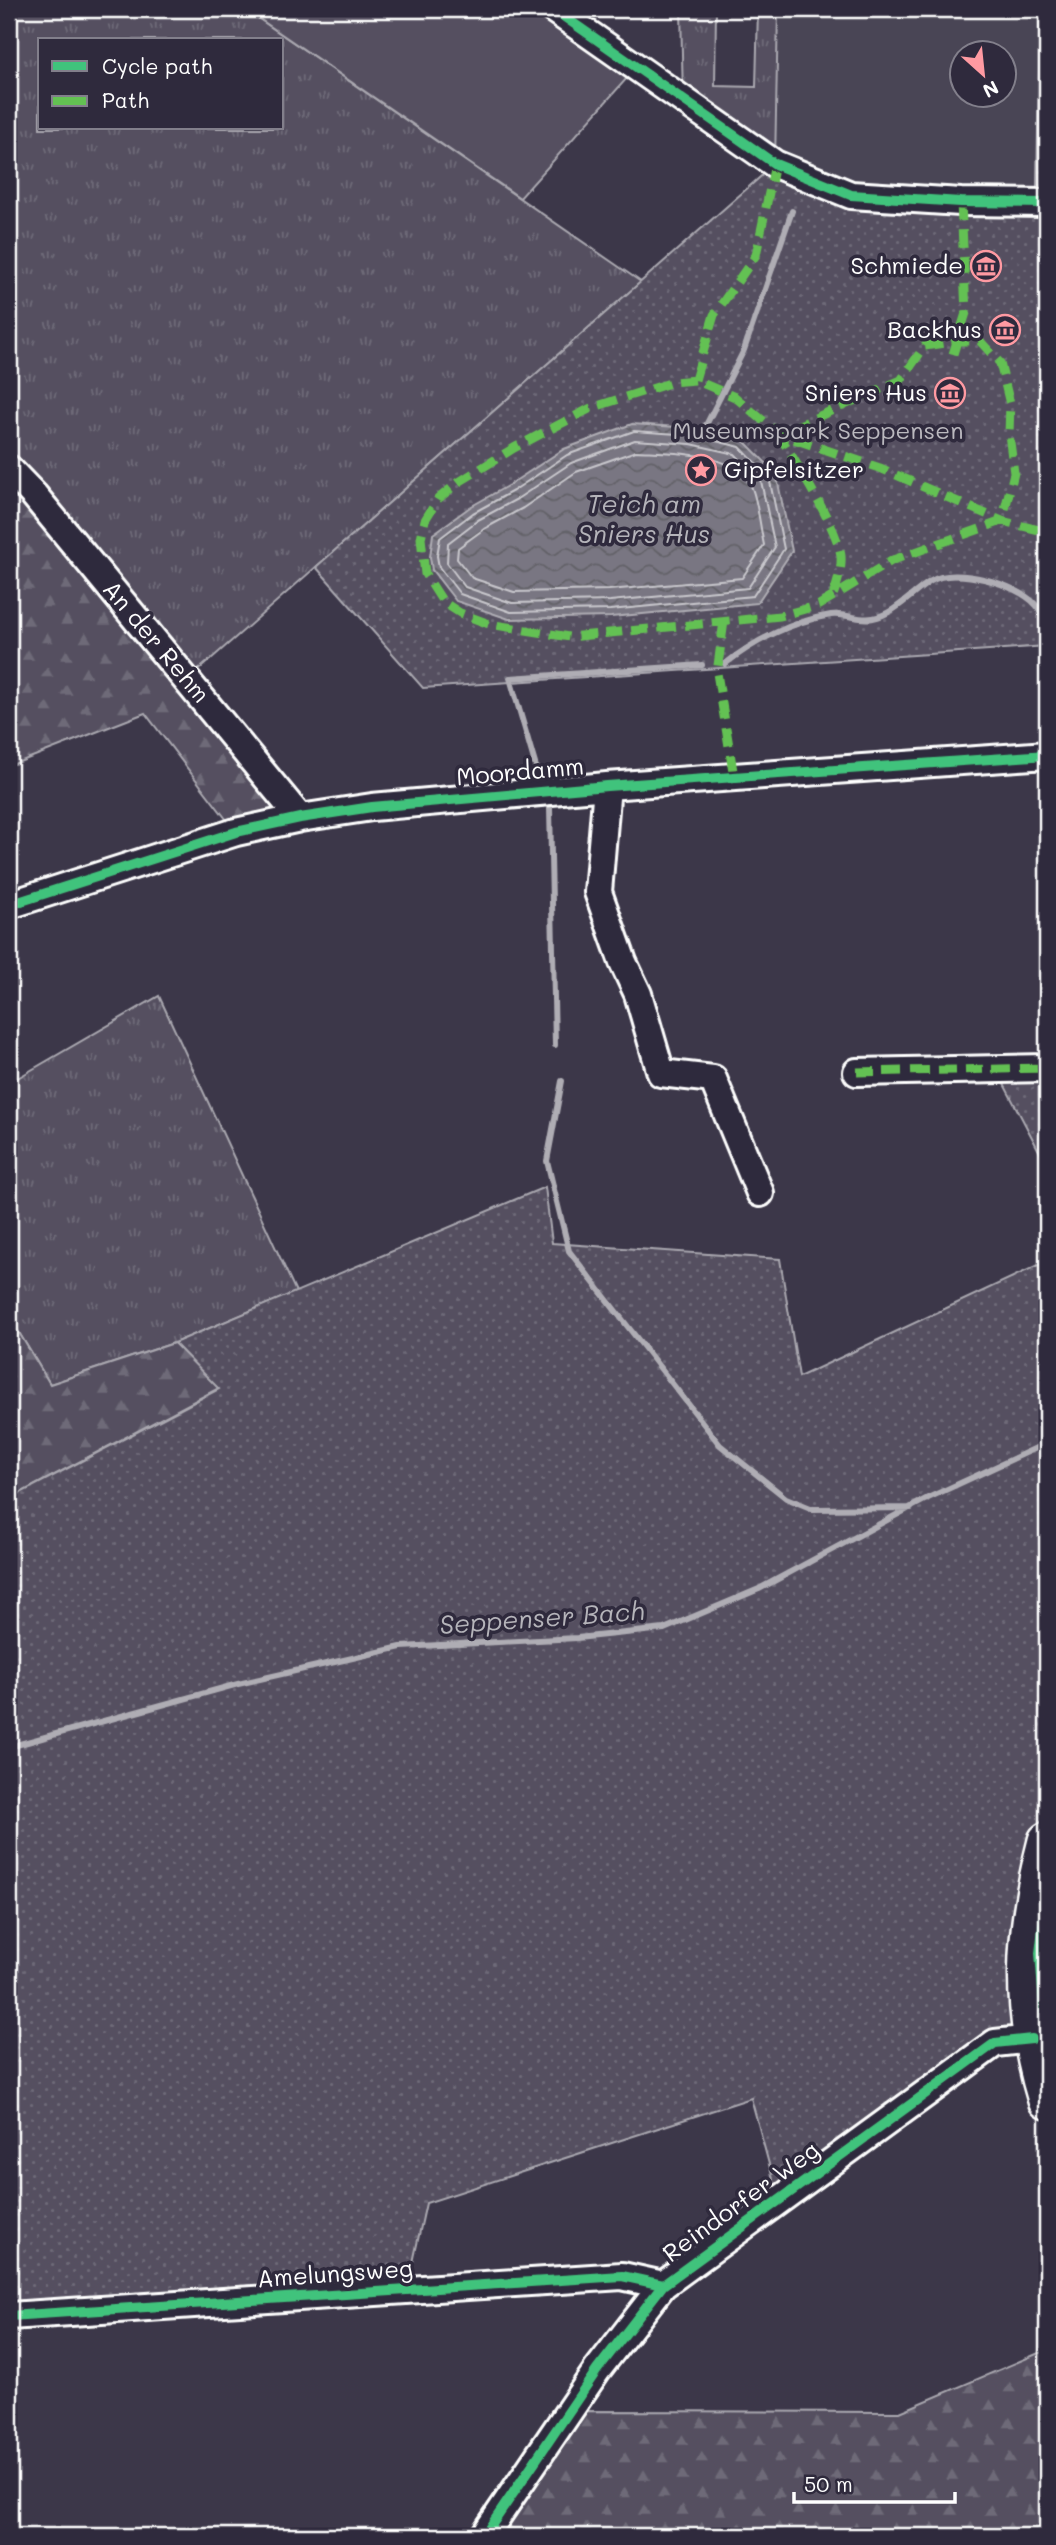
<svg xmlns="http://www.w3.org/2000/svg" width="1056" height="2545" font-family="Mali,sans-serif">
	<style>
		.built { fill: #494455; fill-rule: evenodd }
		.grass { fill: url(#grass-tufts); stroke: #aaa8b0; stroke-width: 2; fill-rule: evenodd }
		.forest { fill: url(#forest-firs); stroke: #aaa8b0; stroke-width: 2 }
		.park { fill: url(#park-dots); stroke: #aaa8b0; stroke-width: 2 }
		.garden { fill: #555060; stroke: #aaa8b0; stroke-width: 2 }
		.water { fill: url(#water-waves); stroke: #afadb4; stroke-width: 2 }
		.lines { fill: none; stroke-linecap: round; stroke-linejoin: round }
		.shore { stroke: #c9c8cd; stroke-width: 2 }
		.stream { stroke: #afadb4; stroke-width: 6 }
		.minor-casing { stroke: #fff; stroke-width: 32 }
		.secondary-casing { stroke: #fff; stroke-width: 42 }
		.minor { stroke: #2f2a3d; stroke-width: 26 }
		.secondary { stroke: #2f2a3d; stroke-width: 37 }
		.quiet { stroke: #63c152; stroke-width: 9; stroke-dasharray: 18 9; stroke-linecap: butt }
		.cycleway-casing { stroke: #2f2a3d; stroke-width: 15 }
		.cycleway { stroke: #40c37c; stroke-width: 10 }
		.labels { text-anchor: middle; stroke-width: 7; stroke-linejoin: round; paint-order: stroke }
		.poi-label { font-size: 24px; fill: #fff; stroke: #2f2a3d; text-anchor: end }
		.park-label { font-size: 24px; fill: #bbb9bf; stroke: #2f2a3d }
		.street-label { font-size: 24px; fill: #fff; stroke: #2f2a3d }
		.water-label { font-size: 26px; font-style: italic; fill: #b5b4ba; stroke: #2f2a3d }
	</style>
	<defs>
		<pattern id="grass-tufts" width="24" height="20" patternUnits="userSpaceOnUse" patternTransform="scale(1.75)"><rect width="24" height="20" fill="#555060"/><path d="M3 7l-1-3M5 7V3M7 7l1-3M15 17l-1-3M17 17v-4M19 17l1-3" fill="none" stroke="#6e6a78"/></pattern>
		<pattern id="forest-firs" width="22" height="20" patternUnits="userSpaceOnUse" patternTransform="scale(1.75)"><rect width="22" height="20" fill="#555060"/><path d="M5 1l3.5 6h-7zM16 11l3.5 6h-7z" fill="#6e6a78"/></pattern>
		<pattern id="park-dots" width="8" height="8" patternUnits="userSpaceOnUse" patternTransform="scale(1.75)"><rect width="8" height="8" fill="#555060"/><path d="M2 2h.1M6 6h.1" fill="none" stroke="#6e6a78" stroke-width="1.8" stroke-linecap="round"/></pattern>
		<pattern id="water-waves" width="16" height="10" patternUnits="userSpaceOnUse" patternTransform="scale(1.75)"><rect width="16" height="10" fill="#797682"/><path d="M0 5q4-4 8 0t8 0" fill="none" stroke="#626167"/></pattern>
	</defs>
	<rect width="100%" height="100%" fill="#3c3749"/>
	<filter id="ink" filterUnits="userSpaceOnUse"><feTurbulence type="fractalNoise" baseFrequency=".0143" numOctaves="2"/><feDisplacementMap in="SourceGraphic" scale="14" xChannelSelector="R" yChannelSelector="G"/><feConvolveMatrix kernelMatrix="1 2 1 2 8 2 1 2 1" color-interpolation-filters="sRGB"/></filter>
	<g filter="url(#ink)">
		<path class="built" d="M778,9H1040L1037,203L851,195L775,164ZM962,52H1004V94H962Z"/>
		<path class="grass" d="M9,9H245L641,282L187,680L9,469ZM40,40H282V128H40Z
			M681,9H716L715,86L756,87L758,9H778L775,164L683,99Z
			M159,996L296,1292L174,1343L50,1384L9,1316V1083Z"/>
		<path class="forest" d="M9,470L300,818L236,832L145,713L9,766Z
			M9,1316L50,1384L174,1343L219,1388L9,1499Z
			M1047,2352V2536H484L571,2411L900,2412L1039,2353Z"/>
		<path class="park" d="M1040,9H1047V189H1037Z
			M775,164L851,195L1047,203V646L423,688L316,567Z
			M1047,1068V1166L996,1069Z
			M545,1187L552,1243L780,1259L799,1377L1047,1261V2015L995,2043L779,2201L751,2098L426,2203L407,2290L9,2316V1499L219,1389L174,1343Z"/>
		<path class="garden" d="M245,9H553L637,67L520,198Z"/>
		<path class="water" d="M632,424L693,428L743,440L776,473L792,551L757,603L611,617L509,619L456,601L432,570L430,557L433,534L470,507L509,485L564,449Z"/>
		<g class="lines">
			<path class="shore" d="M634,431L692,435L740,447L769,477L784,549L753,596L610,610L511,612L460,594L439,567L437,556L440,538L473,513L513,491L567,455Z
				M635,440L691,444L735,454L761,481L775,547L748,588L610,601L512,603L465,587L447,563L448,543L478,520L517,499L571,463Z
				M636,451C671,453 733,451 751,486C757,497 761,532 764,545L742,578L609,590L514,592L472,578L457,559L458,548L484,529L523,508L576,472Z"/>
			<path class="stream" d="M703,431L744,350L792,211
				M725,664C754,641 793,621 831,615C844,613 860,621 873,618C895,614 913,592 931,581C955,566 1017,584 1035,604C1040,609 1043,616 1047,622
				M538,774L510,678L702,665
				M550,808L555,1045
				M562,1081L547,1161L569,1251L720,1445L786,1498L813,1509L911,1508
				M9,1747L238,1684L401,1647L577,1638L664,1629L759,1589L928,1498L1047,1443"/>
			<g class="minor-casing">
				<path id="minor" d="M553,9L775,164L851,195L961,202L1047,203
					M9,469L34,495L300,818
					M607,786L598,892L623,962L638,994L661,1073L713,1079L760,1193
					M9,905L236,832L300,818L372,807L607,786L1047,755
					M857,1072L1047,1068
					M9,2316L622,2276L663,2285
					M484,2536L597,2370L663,2285L995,2043L1032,2039"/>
			</g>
			<g class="secondary-casing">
				<path id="secondary" d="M1047,1841C1023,1933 1019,2008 1047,2100"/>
			</g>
			<use href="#minor" class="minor"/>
			<use href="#secondary" class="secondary"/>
			<path class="quiet" d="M775,164L756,255L714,315L695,380L735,397L779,434L880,468L1002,521L1047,532
				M953,354L966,313L961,202
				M695,380L673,382L591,408L514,448L459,482L438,499L425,520L421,538L425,574L443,602L460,613L489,624L569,637L780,616L819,605L893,560L1002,521L1014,473L1009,434L1010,404L1000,363L980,341H957L925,346L901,380L779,434C794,461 838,528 841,556C842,570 837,585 832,598
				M724,621L717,673L734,777
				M857,1072L1047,1068"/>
			<g class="cycleway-casing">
				<path id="cycleway" d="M553,9L775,164L851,195L961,202L1047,203
					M9,905L236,832L300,818L372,807L607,786L1047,755
					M1047,1896L1040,1953L1047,2043
					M9,2316L622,2276L663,2285
					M484,2536L597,2370L663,2285L995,2043L1032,2039"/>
			</g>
			<use href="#cycleway" class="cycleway"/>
		</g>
	</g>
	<defs>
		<g id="museum-ring" transform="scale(1.575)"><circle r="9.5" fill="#2f2a3d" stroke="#ff9aa2" stroke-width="1.5"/><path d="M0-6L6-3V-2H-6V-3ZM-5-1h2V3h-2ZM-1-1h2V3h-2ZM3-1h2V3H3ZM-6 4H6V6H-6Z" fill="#ff9aa2"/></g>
		<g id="sight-ring" transform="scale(1.575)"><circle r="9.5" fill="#2f2a3d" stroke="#ff9aa2" stroke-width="1.5"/><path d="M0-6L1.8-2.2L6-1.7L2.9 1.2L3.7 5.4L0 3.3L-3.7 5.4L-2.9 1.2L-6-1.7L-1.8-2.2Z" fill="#ff9aa2"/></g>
	</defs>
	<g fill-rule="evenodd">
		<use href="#museum-ring" x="986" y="266"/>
		<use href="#museum-ring" x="1005" y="330"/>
		<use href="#museum-ring" x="950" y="393"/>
		<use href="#sight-ring" x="701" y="470"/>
	</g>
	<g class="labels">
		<g class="poi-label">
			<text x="963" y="274">Schmiede</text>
			<text x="982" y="338">Backhus</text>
			<text x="927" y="401">Sniers Hus</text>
			<text x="724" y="478" text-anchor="start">Gipfelsitzer</text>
		</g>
		<g class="park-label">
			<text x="818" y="439">Museumspark Seppensen</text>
		</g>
		<g class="street-label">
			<text transform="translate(156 642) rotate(50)" y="8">An der Rehm</text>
			<text transform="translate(520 772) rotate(-5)" y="8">Moordamm</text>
			<text transform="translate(741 2202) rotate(-36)" y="8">Reindorfer Weg</text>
			<text transform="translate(335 2274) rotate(-4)" y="8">Amelungsweg</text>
		</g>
		<g class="water-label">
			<text x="644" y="513">Teich am<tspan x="644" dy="30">Sniers Hus</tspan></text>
			<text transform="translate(542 1618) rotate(-4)" y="9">Seppenser Bach</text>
		</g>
	</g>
	<rect width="1056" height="2545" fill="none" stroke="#2f2a3d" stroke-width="35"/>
	<rect x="18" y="18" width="1021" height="2510" fill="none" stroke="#fff" stroke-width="2.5" filter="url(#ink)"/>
	<rect x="38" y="38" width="245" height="91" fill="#2f2a3d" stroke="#827f8b" stroke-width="2"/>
	<rect x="52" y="61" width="35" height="10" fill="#40c37c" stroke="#827f8b" stroke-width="2"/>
	<text x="102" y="74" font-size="21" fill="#ffffff">Cycle path</text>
	<rect x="52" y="96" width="35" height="10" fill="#63c152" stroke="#827f8b" stroke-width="2"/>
	<text x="102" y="108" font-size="21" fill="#ffffff">Path</text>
	<g transform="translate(983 74) rotate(153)"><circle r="33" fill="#2f2a3d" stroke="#827f8b" stroke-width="2"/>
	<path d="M0-5L12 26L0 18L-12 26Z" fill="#ff9aa2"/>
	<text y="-10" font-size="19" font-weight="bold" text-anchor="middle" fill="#ffffff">N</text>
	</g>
	<path d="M794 2492v10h161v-10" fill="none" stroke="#ffffff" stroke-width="3.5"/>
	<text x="804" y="2492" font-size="21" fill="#ffffff" stroke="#2f2a3d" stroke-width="5" paint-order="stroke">50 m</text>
</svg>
